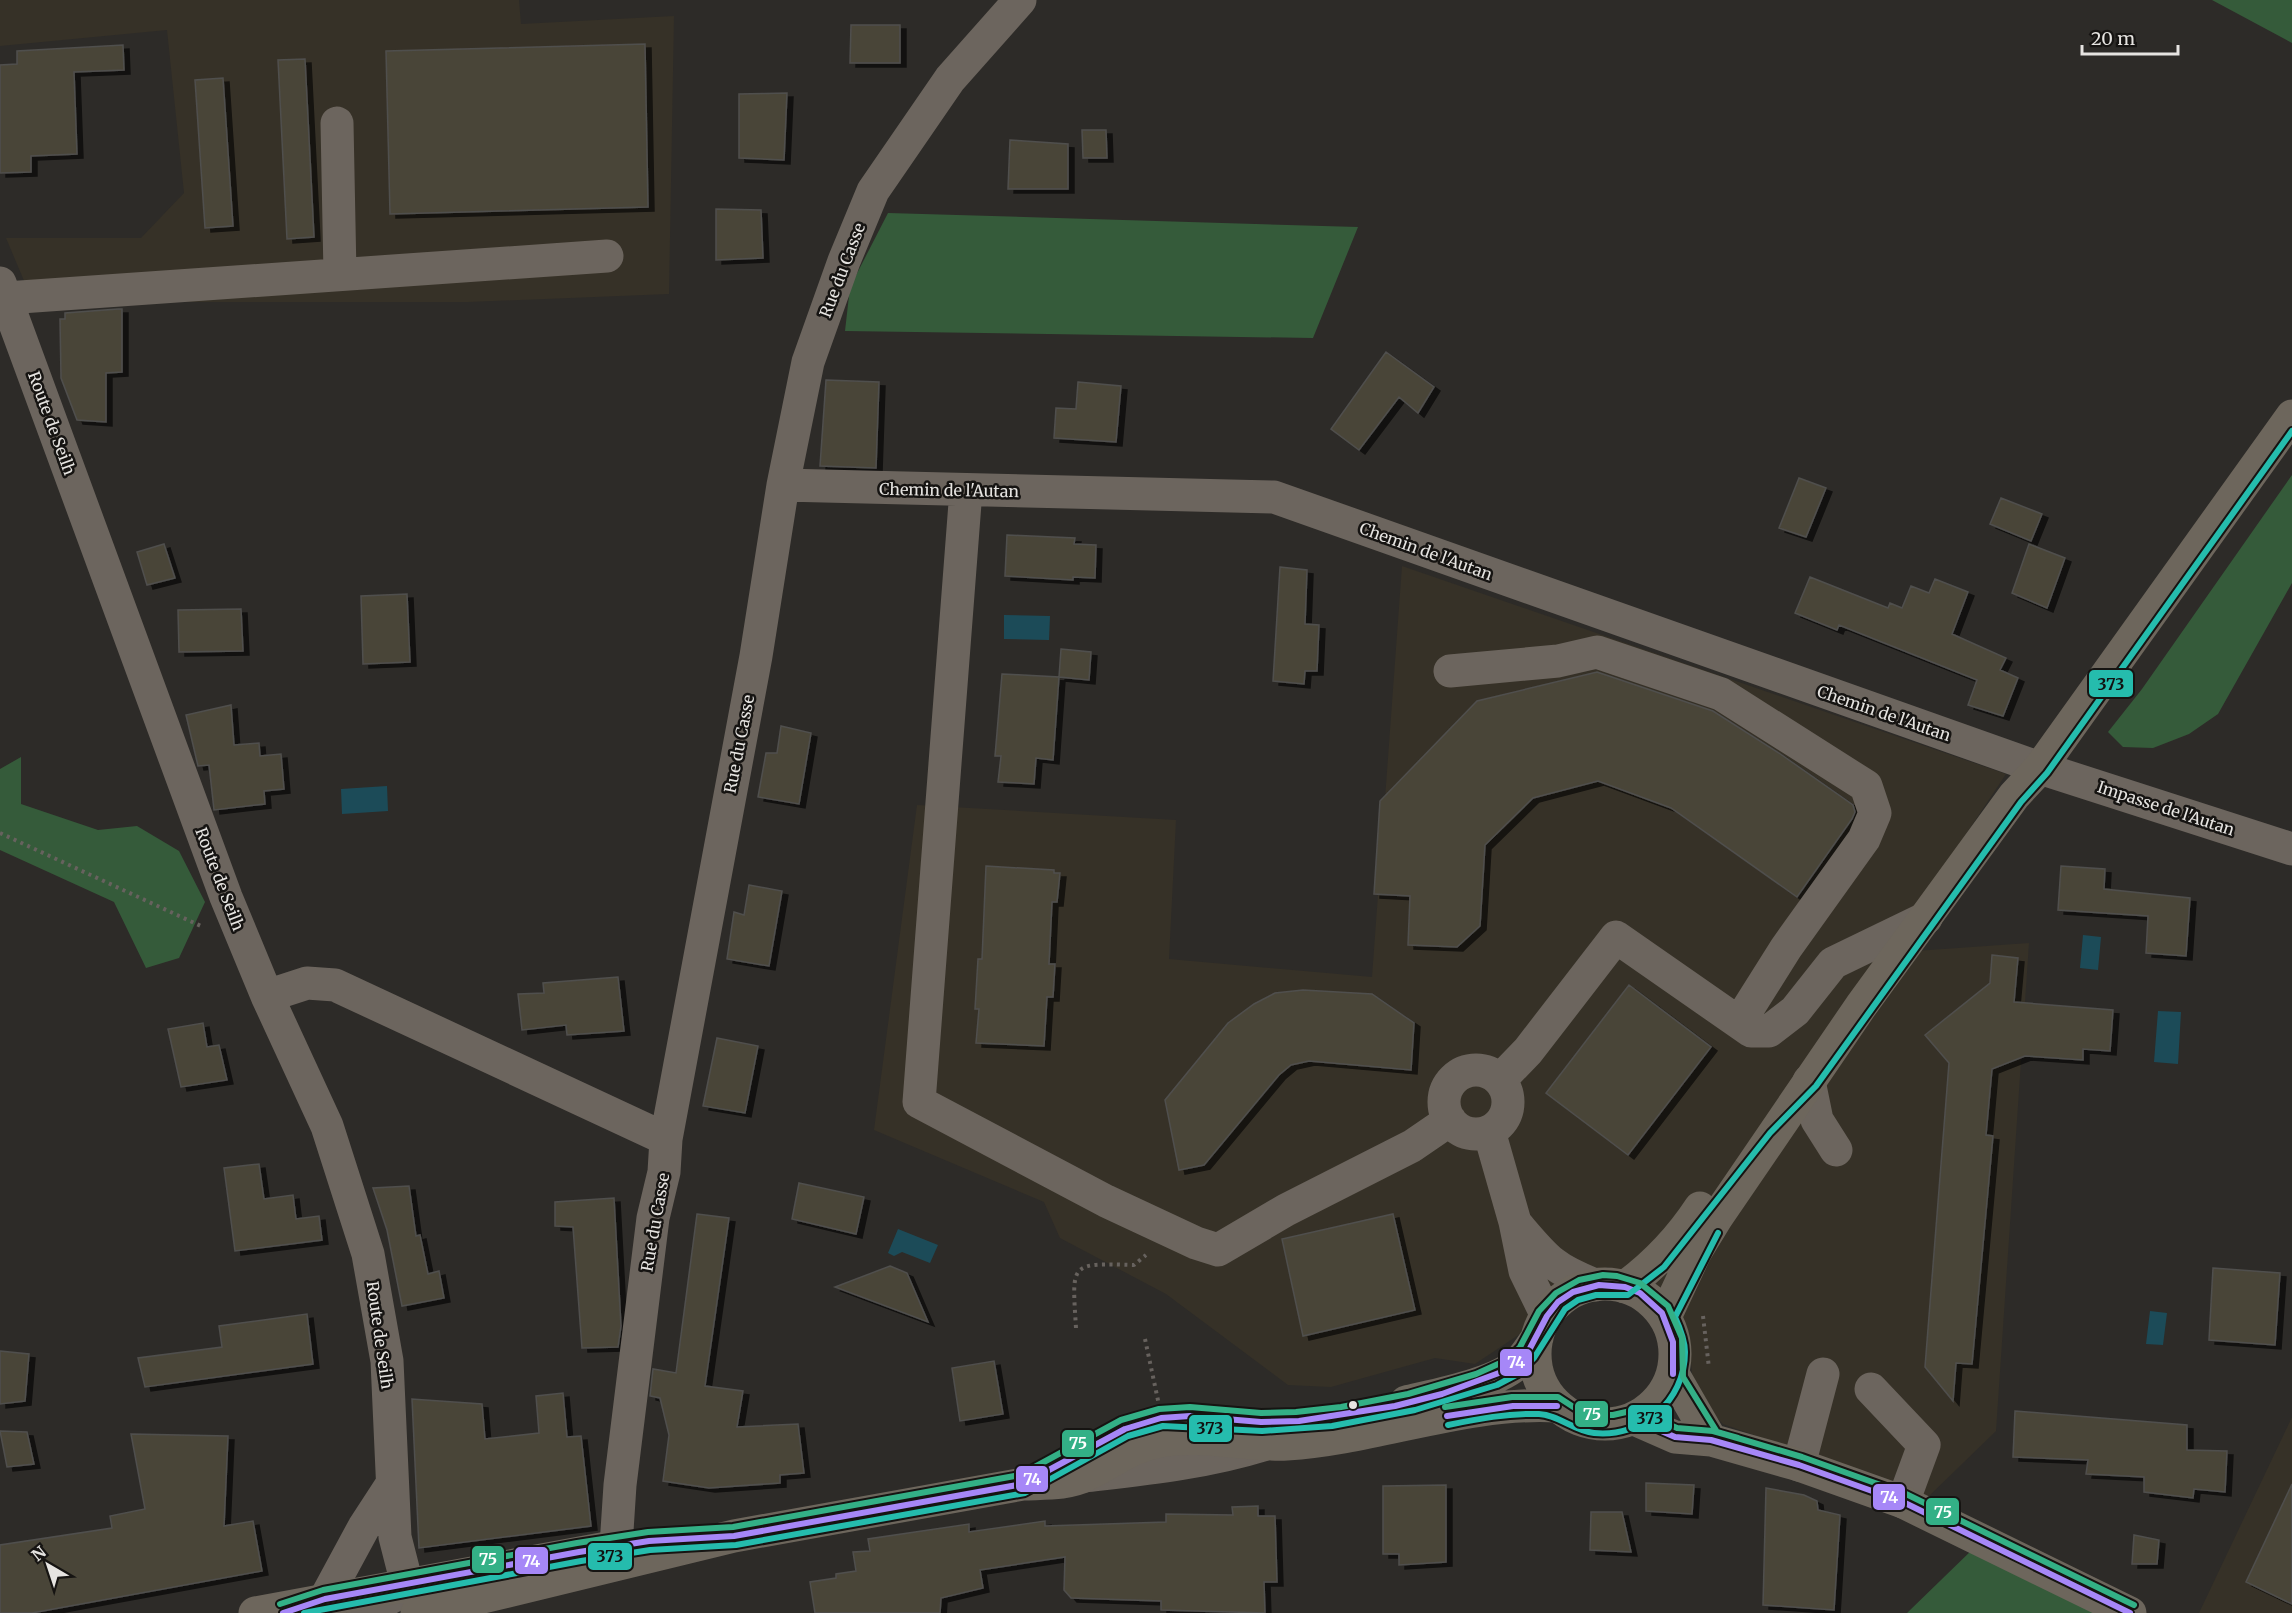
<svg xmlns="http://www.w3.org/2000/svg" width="2292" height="1613" font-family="Merriweather,serif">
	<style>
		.built { fill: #363127 }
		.green { fill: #355b3a }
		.water { fill: #1c4b58 }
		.building { fill: #4a4539; stroke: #504f4d; stroke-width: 1.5; filter: url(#shadow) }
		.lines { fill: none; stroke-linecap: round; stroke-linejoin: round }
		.path { stroke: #67625e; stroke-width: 4; stroke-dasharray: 3 4.5; stroke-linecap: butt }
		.minor { stroke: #6c655e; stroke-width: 33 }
		.major { stroke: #6d665c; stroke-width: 33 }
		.bus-1-casing { stroke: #161412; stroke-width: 10 }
		.bus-2-casing { stroke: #161412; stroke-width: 10 }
		.bus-3-casing { stroke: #161412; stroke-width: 10 }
		.bus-1 { stroke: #a687f7; stroke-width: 6 }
		.bus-2 { stroke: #25bcad; stroke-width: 6 }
		.bus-3 { stroke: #33b086; stroke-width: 6 }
		.bus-dot { fill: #e6e4e1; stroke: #161412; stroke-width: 2 }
		.labels { text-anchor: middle; stroke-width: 5; stroke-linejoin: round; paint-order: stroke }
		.street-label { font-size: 16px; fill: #e6e4e1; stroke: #161412 }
		.line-badge { stroke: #161412; stroke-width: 2 }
		.badge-label { font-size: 16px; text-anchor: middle; font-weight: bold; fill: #fff }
		.pale-badge-label { font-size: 16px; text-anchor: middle; font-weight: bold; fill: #111 }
	</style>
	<defs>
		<filter id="shadow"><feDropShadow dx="6" dy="4" stdDeviation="0" flood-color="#0009"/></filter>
	</defs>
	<rect width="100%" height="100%" fill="#2d2b28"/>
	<path class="built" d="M0,0H519L521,24L674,16L669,294L468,302H33L6,238H141L184,193L167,30L0,46Z
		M1402,566L2006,774L1887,953L2029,943L1996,1431L1928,1497L1723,1424L1694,1395L1688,1330L1659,1288L1608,1267L1553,1288L1520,1334L1475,1364L1435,1358L1331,1387L1288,1385L1166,1294L1060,1238L1044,1202L874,1130L917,805L1176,820L1169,959L1372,977Z
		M2292,1417V1613H2199Z"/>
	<path class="green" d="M2212,0H2292V43Z
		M888,213L1358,227L1313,338L845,331L850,287Z
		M2292,475V583L2218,714L2189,734L2153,748L2123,747L2108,732L2142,689Z
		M21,757V804L98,830L137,826L179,851L205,902L179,958L146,968L114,902L0,850V769Z
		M1975,1547L2101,1613H1907Z"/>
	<path class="water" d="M1004,615L1050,616L1049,640L1004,639Z
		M387,786L388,811L342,814L341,789Z
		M2083,935L2101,937L2098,970L2080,968Z
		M2158,1011L2181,1012L2178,1064L2154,1062Z
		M898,1229L938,1245L930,1263L902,1252L894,1256L888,1253Z
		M2150,1311L2167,1313L2163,1345L2146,1344Z"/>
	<path class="building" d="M851,25H900V63H850Z
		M645,44L648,207L390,214L386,51Z
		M123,45L124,70L74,72L77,154L31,156V172L0,173V65L17,64V51Z
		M305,59L314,237L287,239L278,60Z
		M223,78L233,226L205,228L195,80Z
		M787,93L784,160L739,158V94Z
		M1082,130H1106L1107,158H1083Z
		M1010,140L1068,144V189H1008Z
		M716,209L761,210L763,258L716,260Z
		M118,309H122V372L106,373V422L77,420L61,378L60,319H65V313Z
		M1386,352L1434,387L1418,413L1399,397L1359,450L1331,429Z
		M826,380L879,382L876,468L820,466Z
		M1078,382L1121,386L1116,442L1054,438L1056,408L1076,409Z
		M1799,478L1826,488L1806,537L1779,528Z
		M2001,498L2042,514L2031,541L1990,524Z
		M1007,535L1075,538L1074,544L1096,545L1095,578L1073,577V580L1005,576Z
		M164,544L175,578L147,585L137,552Z
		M2029,544L2065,558L2047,608L2012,593Z
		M1280,567L1307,570L1305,624L1319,625L1317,671H1305L1304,684L1273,681Z
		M1810,577L1888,608L1890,603L1902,608L1911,586L1929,593L1935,579L1968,592L1952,634L2006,658L2000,670L2018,678L2003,716L1968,705L1977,680L1839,625L1837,630L1795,613Z
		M407,594L410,662L363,664L361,596Z
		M241,609L243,651L179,652L178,610Z
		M1061,649L1091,652L1089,680L1059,677Z
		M1597,672L1713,711L1779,753L1853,805L1855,812L1852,819L1797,897L1671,808L1598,781L1533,798L1485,845L1480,926L1457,947L1408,945L1410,896L1374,894L1380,801L1477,701Z
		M1002,674L1059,677L1053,760L1036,758L1034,784L998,782L1001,756H995Z
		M231,705L234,745L259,743L260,756L281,754L284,789L264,791L265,804L214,810L209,765L198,766L186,715Z
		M781,726L811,733L799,804L758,797L766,753H777Z
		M986,866L1054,870V873H1060L1057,902H1052L1049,964H1055L1053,997H1047L1044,1046L976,1043L979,1009H975L978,959H982Z
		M2061,866L2105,869L2104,889L2190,898L2186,956L2146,953L2148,916L2058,910Z
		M749,885L782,891L769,966L727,959L734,912L744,915Z
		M1992,955L2018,958L2014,1002L2113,1010L2110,1051L2083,1049V1060L2025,1056L1992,1069L1986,1135L1993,1136L1972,1364L1956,1363L1953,1401L1925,1367L1949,1063L1925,1035L1990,983Z
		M618,977L624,1031L567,1035L566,1025L522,1030L518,994L544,993L543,983Z
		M1629,985L1711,1047L1628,1155L1546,1093Z
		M1303,990L1372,994L1414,1023L1411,1070L1309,1061L1291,1065L1279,1075L1204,1165L1179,1170L1165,1100L1228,1023L1254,1004L1275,993Z
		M203,1023L207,1047L219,1045L227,1080L181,1087L168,1029Z
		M717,1038L758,1046L745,1113L703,1106Z
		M259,1164L264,1199L293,1195L296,1219L319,1216L322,1240L235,1251L224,1168Z
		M799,1183L864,1197L856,1234L792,1219Z
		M409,1186L416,1236L420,1235L428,1274L439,1271L444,1298L402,1306L387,1230L373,1188Z
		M614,1198L621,1326L618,1347L582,1348L573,1227L555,1226V1202Z
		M697,1214L729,1218L705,1386L743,1391L737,1427L798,1424L804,1473L780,1475V1483L709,1488L663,1481L669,1435L660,1398L650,1396L653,1369L676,1373Z
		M1393,1214L1415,1310L1303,1336L1282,1239Z
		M890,1266L907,1273L928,1322L835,1287Z
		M2213,1268L2280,1273L2275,1345L2209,1340Z
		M307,1314L313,1364L145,1387L138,1358L222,1347L219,1326Z
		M0,1351L29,1354L25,1401L0,1404Z
		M994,1361L1003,1414L960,1421L952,1368Z
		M563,1393L567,1437L581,1436L591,1526L419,1548L412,1399L482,1404L485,1439L539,1433L536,1396Z
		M2015,1411L2187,1425V1450L2227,1451L2225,1492L2194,1489L2193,1498L2144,1492V1477L2086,1474L2088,1460L2013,1457Z
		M0,1431L27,1432L34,1464L7,1467Z
		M131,1434L228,1436L224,1526L253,1521L262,1571L32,1613H0V1545L112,1528L110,1516L145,1509Z
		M1646,1483L1694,1485L1692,1514L1646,1511Z
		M2292,1484V1604L2246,1582Z
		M1446,1485V1562L1399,1565V1554H1383V1486Z
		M1766,1488L1804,1495L1817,1501L1818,1510L1840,1515L1834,1610L1763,1605Z
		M1258,1506V1516H1275L1277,1582H1264L1265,1613L1161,1610V1601L1071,1598L1064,1590L1065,1557L980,1570L983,1588L941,1598L940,1613H815L810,1582L836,1578V1574L856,1571L853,1552L870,1551L868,1539L969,1524V1532L1045,1521V1526L1166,1522V1514L1233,1515L1232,1507Z
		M1591,1512H1622L1631,1552L1590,1550Z
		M2134,1535L2159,1540L2157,1564H2132Z"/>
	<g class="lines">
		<path class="path" d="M0,833L203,927
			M1703,1316L1709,1368
			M1076,1328C1072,1262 1069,1263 1134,1265L1146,1255
			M1145,1339L1159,1405"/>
		<path class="minor" d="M337,123L340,274
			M0,283L226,897L267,996L327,1126L368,1254L387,1361L395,1537L407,1584L397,1594L363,1613
			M6,298L607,256
			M783,485L1274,497L2040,768L2292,849
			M966,490L919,1102L1106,1201L1196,1243L1218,1250L1286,1210L1412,1146L1450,1120
			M1450,671L1558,661L1597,652L1721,694L1866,786L1875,813L1864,839L1786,948L1740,1021
			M267,996L307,983L335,985L666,1139
			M1444 1102a32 32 0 1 1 64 0a32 32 0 1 1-64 0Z
			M1500,1080L1528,1051L1616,937L1751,1031H1769L1795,1011L1833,963L1926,918
			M1809,1081L1817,1120L1836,1150
			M1489,1131L1515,1222L1525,1271L1547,1316
			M1517,1225C1546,1259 1552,1268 1595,1285
			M1871,1389L1924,1445L1903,1502
			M1799,1465L1823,1374
			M1085,1476C1145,1469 1205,1463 1263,1445
			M616,1546L620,1485L653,1218L664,1172L666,1139L756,656L783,485L808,362L844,261L873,191L950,79L1020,0
			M303,1607L325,1599L364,1527L392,1484"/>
		<path class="major" d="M1535 1354a70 70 0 1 1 140 0a70 70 0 1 1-140 0Z
			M1625,1287C1656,1264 1679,1240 1700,1208
			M1665,1317L1695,1253L1717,1217L1861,1006L2014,796L2040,768L2292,416
			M1673,1374L1711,1440
			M1406,1402C1435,1395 1500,1383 1520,1361C1527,1354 1532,1345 1537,1338
			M1634,1419L1675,1437L1711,1440L1799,1465L1903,1502L2130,1613
			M255,1613L607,1548
			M417,1613L734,1536L1023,1484C1044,1483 1067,1485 1086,1475C1112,1463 1131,1446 1160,1441C1201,1433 1245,1446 1287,1444C1378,1438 1465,1401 1557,1406"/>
		<g class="bus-1-casing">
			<path id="bus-1" d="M1447,1416L1513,1406H1557
				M1634,1419L1675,1437L1711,1440L1799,1465L1903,1502L2130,1613
				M283,1613L325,1599L579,1552L649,1541L734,1536L1023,1484L1125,1429L1161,1418L1190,1416L1261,1422L1299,1421L1395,1406L1442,1394L1507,1370L1528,1352L1547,1316L1558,1302L1573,1292L1599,1285L1625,1287L1640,1293L1662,1313L1673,1342V1374"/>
		</g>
		<g class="bus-2-casing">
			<path id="bus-2" d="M1448,1425C1477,1419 1508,1413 1539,1414C1559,1415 1574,1431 1594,1433C1642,1438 1685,1401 1685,1352C1685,1340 1680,1328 1675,1317L1718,1233
				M304,1613L581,1561L650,1550L736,1545L1025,1493L1128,1436L1163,1426L1262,1431L1332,1426L1415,1410L1497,1385L1518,1374L1534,1358L1565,1309L1578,1300L1596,1295H1628L1664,1267L1770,1133L1816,1086L2021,802L2047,773L2292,431"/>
		</g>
		<g class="bus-3-casing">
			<path id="bus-3" d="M1445,1407L1512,1397H1558L1578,1410L1595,1415H1613L1635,1410L1677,1428L1713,1431L1738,1438
				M280,1604L323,1590L577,1543L648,1532L733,1527L1020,1475L1121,1420L1159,1409L1190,1407L1261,1413L1296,1412L1341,1407L1408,1394L1476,1374L1507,1360L1520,1347L1539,1311L1556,1293L1579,1280L1603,1275L1617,1276L1640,1283L1668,1306L1682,1338L1683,1377L1717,1432L1802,1457L1906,1494L2134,1605"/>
		</g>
		<use href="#bus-1" class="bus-1"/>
		<use href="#bus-2" class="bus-2"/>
		<use href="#bus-3" class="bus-3"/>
	</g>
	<circle class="bus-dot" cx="1353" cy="1405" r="5"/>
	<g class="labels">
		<g class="street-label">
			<text transform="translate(842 270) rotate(-69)" y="6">Rue du Casse</text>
			<text transform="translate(52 423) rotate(70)" y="6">Route de Seilh</text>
			<text transform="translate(949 490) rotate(1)" y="6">Chemin de l'Autan</text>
			<text transform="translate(1426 551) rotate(20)" y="6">Chemin de l'Autan</text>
			<text transform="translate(1884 713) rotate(19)" y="6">Chemin de l'Autan</text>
			<text transform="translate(739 744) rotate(-79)" y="6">Rue du Casse</text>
			<text transform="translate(2166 808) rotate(18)" y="6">Impasse de l'Autan</text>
			<text transform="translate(220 879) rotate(69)" y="6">Route de Seilh</text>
			<text transform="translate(655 1222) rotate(-80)" y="6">Rue du Casse</text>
			<text transform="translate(380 1335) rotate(82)" y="6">Route de Seilh</text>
		</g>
	</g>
	<g class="line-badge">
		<rect x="2088" y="669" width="46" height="29" rx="6" fill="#25bcad"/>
		<rect x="1499" y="1348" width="34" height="29" rx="6" fill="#a687f7"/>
		<rect x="1574" y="1400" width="35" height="28" rx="6" fill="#33b086"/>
		<rect x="1627" y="1404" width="46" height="29" rx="6" fill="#25bcad"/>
		<rect x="1188" y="1414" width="45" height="29" rx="6" fill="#25bcad"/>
		<rect x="1061" y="1429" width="34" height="29" rx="6" fill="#33b086"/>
		<rect x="1015" y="1465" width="34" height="28" rx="6" fill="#a687f7"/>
		<rect x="1872" y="1483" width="34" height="28" rx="6" fill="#a687f7"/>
		<rect x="1925" y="1497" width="35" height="29" rx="6" fill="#33b086"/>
		<rect x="587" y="1542" width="46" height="29" rx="6" fill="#25bcad"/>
		<rect x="471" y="1545" width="34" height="29" rx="6" fill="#33b086"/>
		<rect x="514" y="1546" width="35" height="29" rx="6" fill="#a687f7"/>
	</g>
	<g class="badge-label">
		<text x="1516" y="1368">74</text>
		<text x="1592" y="1420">75</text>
		<text x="1078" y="1449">75</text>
		<text x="1032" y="1485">74</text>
		<text x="1889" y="1503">74</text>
		<text x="1943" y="1518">75</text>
		<text x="488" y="1565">75</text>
		<text x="531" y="1567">74</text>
	</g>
	<g class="pale-badge-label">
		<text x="2111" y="690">373</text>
		<text x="1650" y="1424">373</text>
		<text x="1210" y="1434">373</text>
		<text x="610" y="1562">373</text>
	</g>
	<g transform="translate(48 1565) rotate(321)" stroke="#161412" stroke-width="4.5" paint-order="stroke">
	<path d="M0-4.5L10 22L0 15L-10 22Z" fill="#e6e4e1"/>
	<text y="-9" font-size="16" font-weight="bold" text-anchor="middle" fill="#e6e4e1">N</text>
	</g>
	<path d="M2082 45v9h96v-9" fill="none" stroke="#e6e4e1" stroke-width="3"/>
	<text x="2091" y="45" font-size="18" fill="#e6e4e1" stroke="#161412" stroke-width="4.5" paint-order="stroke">20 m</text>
</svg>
